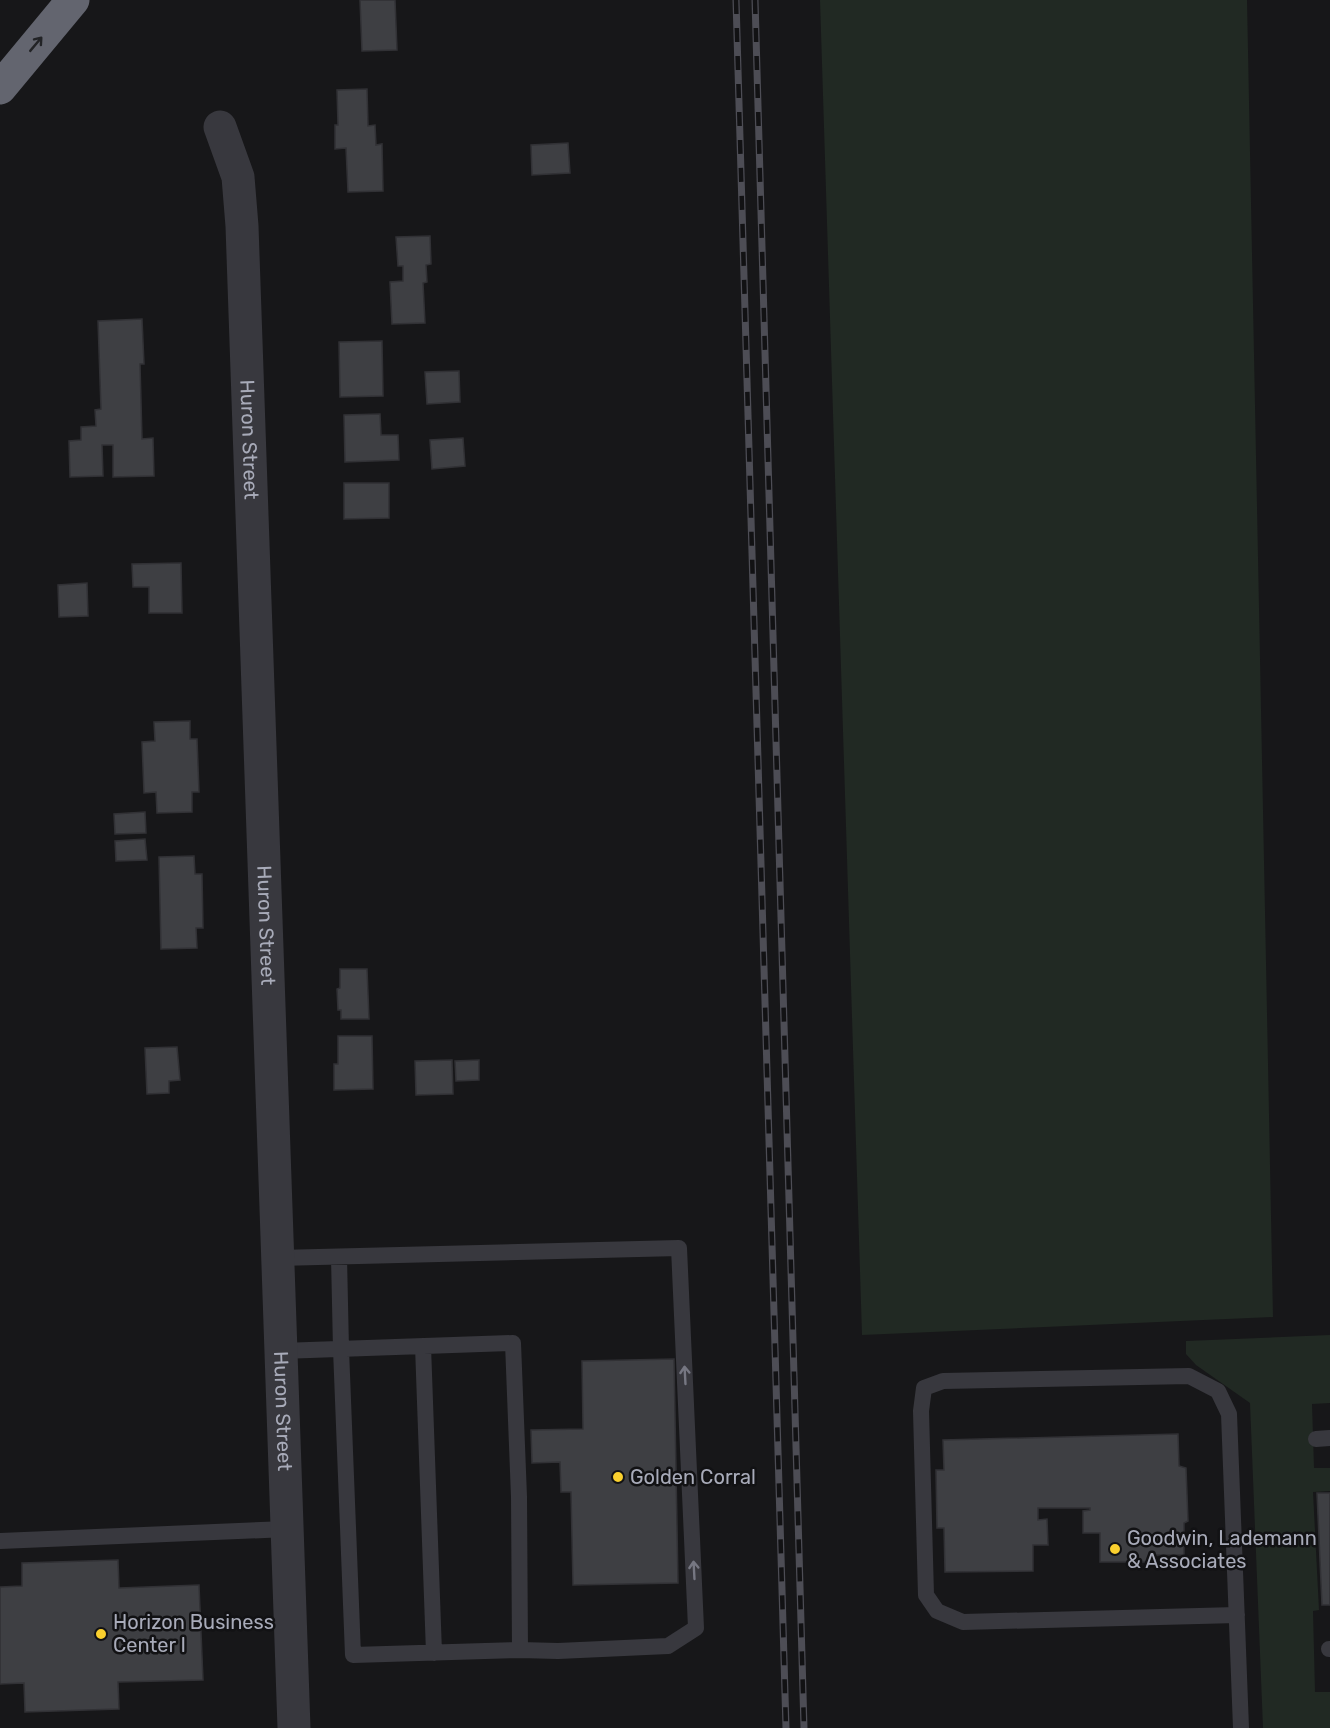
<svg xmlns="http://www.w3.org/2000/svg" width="1330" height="1728" font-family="Rubik,sans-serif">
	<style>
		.green { fill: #212923 }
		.building { fill: #3e3f43; stroke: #313135; stroke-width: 1.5 }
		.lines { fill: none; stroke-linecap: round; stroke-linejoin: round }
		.lane { stroke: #38383e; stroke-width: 16 }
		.street { stroke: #38383e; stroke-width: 33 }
		.highway { stroke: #63656f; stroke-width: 33 }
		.rail-casing { stroke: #4d4d55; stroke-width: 7 }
		.rail { stroke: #121214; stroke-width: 4.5; stroke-dasharray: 14; stroke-linecap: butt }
		.oneway { stroke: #222326 }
		.oneway2 { stroke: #767782 }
		.poi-dot { fill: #fad02e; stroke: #121214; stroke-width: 2 }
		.labels { text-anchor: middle; stroke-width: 5; stroke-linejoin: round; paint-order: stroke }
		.street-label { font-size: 20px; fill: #a8abb9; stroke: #121214 }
		.poi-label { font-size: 20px; fill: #a8abb9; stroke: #121214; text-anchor: start }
	</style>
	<rect width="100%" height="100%" fill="#171719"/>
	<path class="green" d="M820,0H1247L1273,1317L862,1335Z
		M1330,1335V1403L1312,1404L1314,1468H1330V1491L1313,1492L1319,1610L1313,1611L1315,1692H1330V1728H1263L1250,1403L1196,1365L1186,1354V1341Z"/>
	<path class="building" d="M360,0H395L397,50L362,51Z
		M367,89L368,126L375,125L376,145L382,144L383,191L348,192L346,148L335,149V125H338L337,90Z
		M568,143L570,173L532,175L531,145Z
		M430,236L431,264L426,265L427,282L423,283L425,323L392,324L390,282L403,281V266H398L396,237Z
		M142,319L144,364H140L142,439L153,438L154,476L113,477V445H102L103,476L70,477L69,441L81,440V427L96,426L95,410L101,409L98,321Z
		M382,341L383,396L340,397L339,342Z
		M459,371L460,402L427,404L425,372Z
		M380,414L381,435H398L399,460L345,462L344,415Z
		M463,438L465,466L432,469L430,440Z
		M344,483H389V518L344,519Z
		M181,563L182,613H149V587H133L132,564Z
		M87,583L88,616L59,617L58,585Z
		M190,721V739H197L199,792H192V812L157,813L156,792L144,793L142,742L155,741L154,722Z
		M145,812L146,833L115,834L114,814Z
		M145,839L147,860L116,861L115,841Z
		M194,856L195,874H202L203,928H196L197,948L161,949L159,857Z
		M340,969H367L369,1019H341V1010H338L337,989L340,988Z
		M338,1036H372L373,1089L334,1090V1064H338Z
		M177,1047L180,1080L169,1081V1093L147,1094L145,1048Z
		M452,1060L453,1094L416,1095L415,1061Z
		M479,1060V1080L456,1081L455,1061Z
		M674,1359L678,1583L573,1585L571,1492H561L560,1462L532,1463L531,1430L583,1429L582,1361Z
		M1178,1434L1179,1466L1186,1468L1188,1521L1184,1523V1555H1157L1154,1562H1100V1533H1083V1511L1090,1510V1508H1038V1520L1047,1519L1048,1545H1033V1571L945,1572L944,1528H937L936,1470H944L943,1440Z
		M1317,1493H1330V1605H1322Z
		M118,1560L119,1588L199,1585L203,1680L118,1682L119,1709L25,1712L24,1683L0,1684V1587L22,1586V1563Z"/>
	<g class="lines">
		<path class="lane" d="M339,1257L341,1349L353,1655L520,1650
			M278,1258L679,1248L696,1628L668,1646L558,1651L520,1650L519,1497L513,1343L281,1351
			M423,1346L434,1653
			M1316,1439L1330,1438
			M0,1541L287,1529
			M1237,1615L963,1622L937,1611L926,1595L921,1411L924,1388L943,1381L1189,1376L1218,1391L1229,1414L1241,1728
			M1329,1649H1330"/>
		<path class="street" id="s1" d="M220,127L238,177L242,226L294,1728"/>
		<path class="highway" d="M0,88L73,0"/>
		<g class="rail-casing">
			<path id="rail" d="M736,0L786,1728
				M755,0L804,1728"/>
		</g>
		<use href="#rail" class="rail"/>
	</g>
	<defs><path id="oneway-shaft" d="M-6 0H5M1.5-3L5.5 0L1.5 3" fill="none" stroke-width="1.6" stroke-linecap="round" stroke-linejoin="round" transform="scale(1.5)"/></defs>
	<use class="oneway" href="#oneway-shaft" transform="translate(36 44) rotate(-50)"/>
	<g class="oneway2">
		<use href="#oneway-shaft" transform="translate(685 1375) rotate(-93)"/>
		<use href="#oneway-shaft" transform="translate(694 1570) rotate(-93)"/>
	</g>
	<g class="poi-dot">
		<circle cx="618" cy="1477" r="6"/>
		<circle cx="1115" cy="1549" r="6"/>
		<circle cx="101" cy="1634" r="6"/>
	</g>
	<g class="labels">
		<g class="street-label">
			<text dy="7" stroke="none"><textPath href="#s1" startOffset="316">Huron Street</textPath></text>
			<text dy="7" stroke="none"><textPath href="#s1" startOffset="802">Huron Street</textPath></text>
			<text dy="7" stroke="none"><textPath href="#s1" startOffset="1288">Huron Street</textPath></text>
		</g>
		<g class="poi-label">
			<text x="630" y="1484">Golden Corral</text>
			<text x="1127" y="1545">Goodwin, Lademann<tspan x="1127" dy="23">&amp; Associates</tspan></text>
			<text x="113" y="1629">Horizon Business<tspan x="113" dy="23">Center I</tspan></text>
		</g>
	</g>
</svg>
